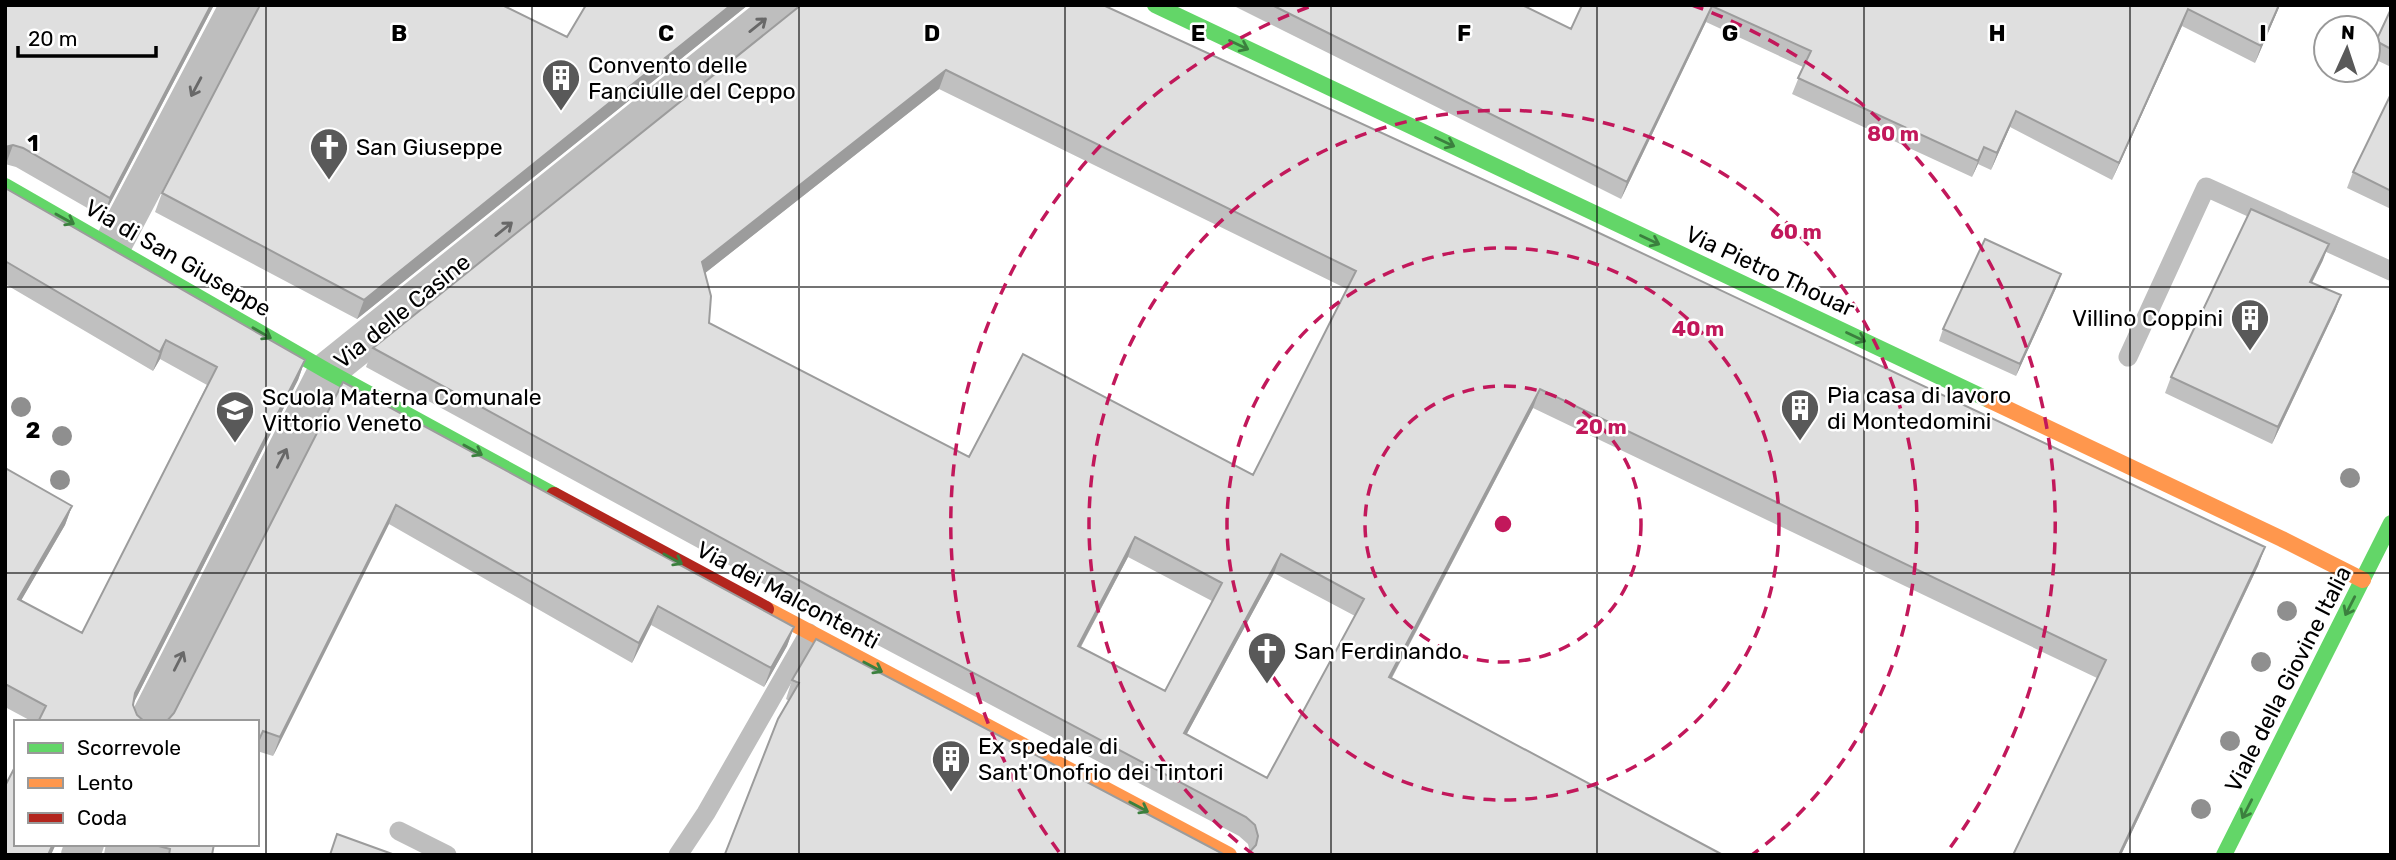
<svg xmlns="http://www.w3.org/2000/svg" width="2396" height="860" font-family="Rubik,sans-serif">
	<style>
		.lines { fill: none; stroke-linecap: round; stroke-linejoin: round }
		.lane { stroke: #bebebe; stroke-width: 19 }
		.street { stroke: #bebebe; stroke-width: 38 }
		.fast { stroke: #63d668; stroke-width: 16 }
		.slow { stroke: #ff974d; stroke-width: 16 }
		.jam { stroke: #b3261e; stroke-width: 16 }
		.tree { fill: #8f8f8f }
		.wall { fill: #c0c0c0; fill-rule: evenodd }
		.shaded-wall { fill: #9c9c9c }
		.building { fill: #dfdfdf; stroke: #9c9c9c; stroke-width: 2; fill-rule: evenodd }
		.oneway { stroke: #686868 }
		.oneway2 { stroke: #3b803e }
		.grid { fill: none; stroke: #000; stroke-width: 2; stroke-opacity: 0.55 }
		.ring { fill: none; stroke: #c2185b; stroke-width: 3.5; stroke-dasharray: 12 9 }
		.labels { text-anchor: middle; stroke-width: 5; stroke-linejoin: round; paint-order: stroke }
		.poi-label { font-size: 23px; fill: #000; stroke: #fff; text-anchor: start }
		.street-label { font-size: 23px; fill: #000; stroke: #fff }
		.grid-label { font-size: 23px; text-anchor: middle; font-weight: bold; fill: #000; stroke: #fff; stroke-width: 5; stroke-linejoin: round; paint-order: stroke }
		.centre { fill: #c2185b; stroke: #fff; stroke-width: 3.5 }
		.ring-label { font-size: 21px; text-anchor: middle; font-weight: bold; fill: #c2185b; stroke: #fff; stroke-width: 5; stroke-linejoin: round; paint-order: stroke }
	</style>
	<rect width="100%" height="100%" fill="#fff"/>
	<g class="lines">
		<path class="lane" d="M2128,357L2206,187L2391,271
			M399,831L447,855
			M678,855L706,813L809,633"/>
		<path class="street" d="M112,246L239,5
			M148,722L327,371L783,5
			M80,855L85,844"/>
		<path class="fast" d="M1155,5L1989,400
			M5,186L327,371L554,495
			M2224,855L2391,523"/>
		<path class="slow" d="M1989,400L2282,539L2363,580
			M766,609L1229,855"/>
		<path class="jam" d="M554,495L766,609"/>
	</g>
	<g class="tree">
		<circle cx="21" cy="407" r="10"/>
		<circle cx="62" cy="436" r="10"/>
		<circle cx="2350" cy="478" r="10"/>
		<circle cx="60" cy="480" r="10"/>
		<circle cx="2287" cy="611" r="10"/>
		<circle cx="2261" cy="662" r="10"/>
		<circle cx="2230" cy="741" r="10"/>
		<circle cx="2201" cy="809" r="10"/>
	</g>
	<path class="wall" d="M5,5H214L103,217L16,167L5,164Z
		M586,5H748L357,319L155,212L162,193L567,37Z
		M801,5H1103L1578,223L2265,547L2258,566L2121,855H2013L2097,678L1533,408L1392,678L1723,855H1246L1250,852L1248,844L1239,836L819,614L366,367L373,348ZM939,89L1347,289L1253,475L1023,354L969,457L709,323L711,296L705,273ZM1128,557L1212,601L1165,691L1081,647ZM1274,573L1355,616L1267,778L1186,735Z
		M1232,5H1522L1571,29L1582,5H2280L2255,63L2182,26L2112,180L2010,127L1991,170L1978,164L1972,177L1792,94L1803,67L1706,22L1621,199Z
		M2391,9V67L2370,57Z
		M2391,94V209L2347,188L2353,172Z
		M5,188L305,360L298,380L134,702L133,705L137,715L145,722H33L5,707V468L72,506L65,525L21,600L82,633L207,385L160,359L153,371L5,284Z
		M2323,260L2312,283L2341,295L2335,311L2272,444L2165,393L2171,377Z
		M2061,274L2057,286L2016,376L1939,341L1943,329Z
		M343,382L794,627L787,646L764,687L651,625L632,663L389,524L273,756L257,751V722L167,721L174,713Z
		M792,680L1225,855L789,701L786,699Z
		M106,844H214L212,855H106L104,854Z"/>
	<path class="shaded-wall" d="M211,5H214L103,217L110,198Z
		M731,5H748L357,319L364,300Z
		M2279,5H2280L2255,63L2261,46Z
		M1712,6L1706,22L1621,199L1627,182Z
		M2188,9L2182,26L2112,180L2119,163Z
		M946,70L939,89L695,281L702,262Z
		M2016,111L2010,127L1991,170L1997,153Z
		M13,145L6,164H5V147Z
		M1984,147L1978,164L1972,177L1978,161Z
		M2329,244L2323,260L2304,298L2310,282Z
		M2061,274L2057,286L2016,376L2020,364Z
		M2341,295L2335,311L2272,444L2278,427Z
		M166,340L160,359L153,371L160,352Z
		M305,360L298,380L129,712L135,693Z
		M1540,389L1533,408L1382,696L1389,677Z
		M396,505L389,524L273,756L280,737Z
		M72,506L65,525L11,618L18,599Z
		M1135,537L1128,557L1071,665L1078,646Z
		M2265,547L2258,566L2121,855H2119Z
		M1281,554L1274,573L1177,752L1184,733Z
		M658,606L651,625L632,663L639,643Z
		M794,627L787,646L764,687L771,668Z
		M53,844H56L51,855H48Z"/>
	<path class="building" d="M5,5H211L110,198L23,148L13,145L5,147Z
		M260,5H502L567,37L586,5H731L364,300L162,193Z
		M801,5H1103L1578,223L2265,547L2119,855H2013L2106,660L1540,389L1389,677L1723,855H1246L1248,854L1256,845L1258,836L1255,825L1246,817L826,595L373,348ZM946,70L1356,271L1253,475L1023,354L969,457L709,323L711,296L702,262ZM1135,537L1222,583L1165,691L1078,646ZM1281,554L1364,599L1267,778L1184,733Z
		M1272,5H1522L1571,29L1582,5H2279L2261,46L2188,9L2119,163L2016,111L1997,153L1984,147L1978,161L1798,78L1811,51L1712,6L1627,182Z
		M2391,9V49L2376,41Z
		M2391,94V191L2353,172Z
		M5,188L305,360L135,693L133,705L137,715L145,722H38L46,706L5,684V468L72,506L18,599L82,633L217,367L166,340L160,352L5,261Z
		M2251,209L2329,244L2310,282L2341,295L2278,427L2171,377Z
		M1985,239L2061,274L2020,364L1943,329Z
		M343,382L794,627L771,668L658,606L639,643L396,505L280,737L263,731L257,744V722H165L167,721L174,713Z
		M816,639L1225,855L725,854L778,719L799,683L792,680Z
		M16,765V844H53L48,855H5V786Z
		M337,834L395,855H330Z
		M151,844H214L212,855H169L170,849Z"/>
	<defs><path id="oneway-shaft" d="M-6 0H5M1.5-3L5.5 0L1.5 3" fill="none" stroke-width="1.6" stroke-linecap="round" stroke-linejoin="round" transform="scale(1.75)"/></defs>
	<g class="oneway">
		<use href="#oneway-shaft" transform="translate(758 25) rotate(-39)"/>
		<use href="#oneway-shaft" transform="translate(196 87) rotate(118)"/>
		<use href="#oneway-shaft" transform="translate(504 229) rotate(-39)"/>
		<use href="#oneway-shaft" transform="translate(282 458) rotate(-63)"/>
		<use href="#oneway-shaft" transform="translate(179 661) rotate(-63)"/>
	</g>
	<g class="oneway2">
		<use href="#oneway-shaft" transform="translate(1239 45) rotate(25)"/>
		<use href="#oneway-shaft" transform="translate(1445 142) rotate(25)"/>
		<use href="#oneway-shaft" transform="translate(65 219) rotate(29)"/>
		<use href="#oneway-shaft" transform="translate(1650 240) rotate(25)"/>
		<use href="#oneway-shaft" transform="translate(262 333) rotate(30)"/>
		<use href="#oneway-shaft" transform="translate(1856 337) rotate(25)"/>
		<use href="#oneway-shaft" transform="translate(473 450) rotate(29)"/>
		<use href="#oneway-shaft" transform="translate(673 559) rotate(29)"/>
		<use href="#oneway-shaft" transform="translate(2350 606) rotate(117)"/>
		<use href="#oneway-shaft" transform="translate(873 667) rotate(28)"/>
		<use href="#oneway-shaft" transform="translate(1139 807) rotate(28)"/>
		<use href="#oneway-shaft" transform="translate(2247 809) rotate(117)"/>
	</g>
	<path class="grid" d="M266,5V855M532,5V855M799,5V855M1065,5V855M1331,5V855M1597,5V855M1864,5V855M2130,5V855M5,287H2391M5,573H2391"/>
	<g class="ring">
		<circle cx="1503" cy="524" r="138"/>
		<circle cx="1503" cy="524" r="276"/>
		<path d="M1254 855A414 414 0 1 1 1752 855"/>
		<path d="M1059 852A552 552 0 0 1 1314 5M1692 5A552 552 0 0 1 1947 852"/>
	</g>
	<defs>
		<g id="building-pin" transform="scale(2.0125)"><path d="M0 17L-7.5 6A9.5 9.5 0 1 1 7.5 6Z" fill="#595959" stroke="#fff"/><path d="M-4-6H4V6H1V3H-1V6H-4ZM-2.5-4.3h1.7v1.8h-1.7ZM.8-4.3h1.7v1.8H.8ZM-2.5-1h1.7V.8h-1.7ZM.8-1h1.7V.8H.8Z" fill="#fff"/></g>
		<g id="church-pin" transform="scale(2.0125)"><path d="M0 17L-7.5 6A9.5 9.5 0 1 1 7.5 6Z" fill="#595959" stroke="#fff"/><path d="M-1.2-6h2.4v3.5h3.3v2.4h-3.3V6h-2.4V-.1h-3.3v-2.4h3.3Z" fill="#fff"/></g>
		<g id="school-pin" transform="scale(2.0125)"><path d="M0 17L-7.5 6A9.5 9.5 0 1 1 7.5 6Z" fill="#595959" stroke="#fff"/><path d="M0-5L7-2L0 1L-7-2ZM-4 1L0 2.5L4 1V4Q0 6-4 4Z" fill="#fff"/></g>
	</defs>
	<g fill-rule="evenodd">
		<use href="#building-pin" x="561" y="78"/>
		<use href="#church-pin" x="329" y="147"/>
		<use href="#building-pin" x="2250" y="318"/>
		<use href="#building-pin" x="1800" y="408"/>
		<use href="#school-pin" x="235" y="410"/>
		<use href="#church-pin" x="1267" y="651"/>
		<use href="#building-pin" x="951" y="759"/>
	</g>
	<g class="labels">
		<g class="poi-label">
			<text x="588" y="73">Convento delle<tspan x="588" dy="26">Fanciulle del Ceppo</tspan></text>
			<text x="356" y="155">San Giuseppe</text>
			<text x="2223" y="326" text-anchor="end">Villino Coppini</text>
			<text x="1827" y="403">Pia casa di lavoro<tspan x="1827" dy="26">di Montedomini</tspan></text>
			<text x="262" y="405">Scuola Materna Comunale<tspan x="262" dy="26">Vittorio Veneto</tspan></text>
			<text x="1294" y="659">San Ferdinando</text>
			<text x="978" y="754">Ex spedale di<tspan x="978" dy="26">Sant'Onofrio dei Tintori</tspan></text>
		</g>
		<g class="street-label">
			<text transform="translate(178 258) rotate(30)" y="8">Via di San Giuseppe</text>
			<text transform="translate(1770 271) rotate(25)" y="8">Via Pietro Thouar</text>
			<text transform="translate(402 311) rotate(-39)" y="8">Via delle Casine</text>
			<text transform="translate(788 595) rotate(28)" y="8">Via dei Malcontenti</text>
			<text transform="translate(2288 679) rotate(-63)" y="8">Viale della Giovine Italia</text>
		</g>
	</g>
	<g class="grid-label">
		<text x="399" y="41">B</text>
		<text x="666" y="41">C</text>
		<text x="932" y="41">D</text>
		<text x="1198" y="41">E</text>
		<text x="1464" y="41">F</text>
		<text x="1730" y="41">G</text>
		<text x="1997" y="41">H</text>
		<text x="2263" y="41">I</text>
		<text x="33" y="151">1</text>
		<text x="33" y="438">2</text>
	</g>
	<circle cx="1503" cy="524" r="10" class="centre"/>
	<g class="ring-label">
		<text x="1893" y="141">80 m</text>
		<text x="1796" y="239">60 m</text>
		<text x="1698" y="336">40 m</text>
		<text x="1601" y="434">20 m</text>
	</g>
	<rect width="2396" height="860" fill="none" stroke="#000000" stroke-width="14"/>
	<rect x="14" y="720" width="245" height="126" fill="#ffffff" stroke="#999999" stroke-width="2"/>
	<rect x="28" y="743" width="35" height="10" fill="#63d668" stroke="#999999" stroke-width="2"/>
	<text x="77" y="755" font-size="21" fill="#000000">Scorrevole</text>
	<rect x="28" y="778" width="35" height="10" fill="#ff974d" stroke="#999999" stroke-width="2"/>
	<text x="77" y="790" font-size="21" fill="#000000">Lento</text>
	<rect x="28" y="813" width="35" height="10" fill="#b3261e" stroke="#999999" stroke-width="2"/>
	<text x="77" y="825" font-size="21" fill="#000000">Coda</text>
	<g transform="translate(2347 49) rotate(3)"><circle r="33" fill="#ffffff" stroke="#999999" stroke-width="2"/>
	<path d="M0-5L12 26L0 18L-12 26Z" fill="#595959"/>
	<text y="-10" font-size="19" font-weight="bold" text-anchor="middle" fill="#000000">N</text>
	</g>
	<path d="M18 46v10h138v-10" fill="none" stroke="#000000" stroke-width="3.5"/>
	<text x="28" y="46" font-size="21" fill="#000000" stroke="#ffffff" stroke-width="5" paint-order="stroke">20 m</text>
</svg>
